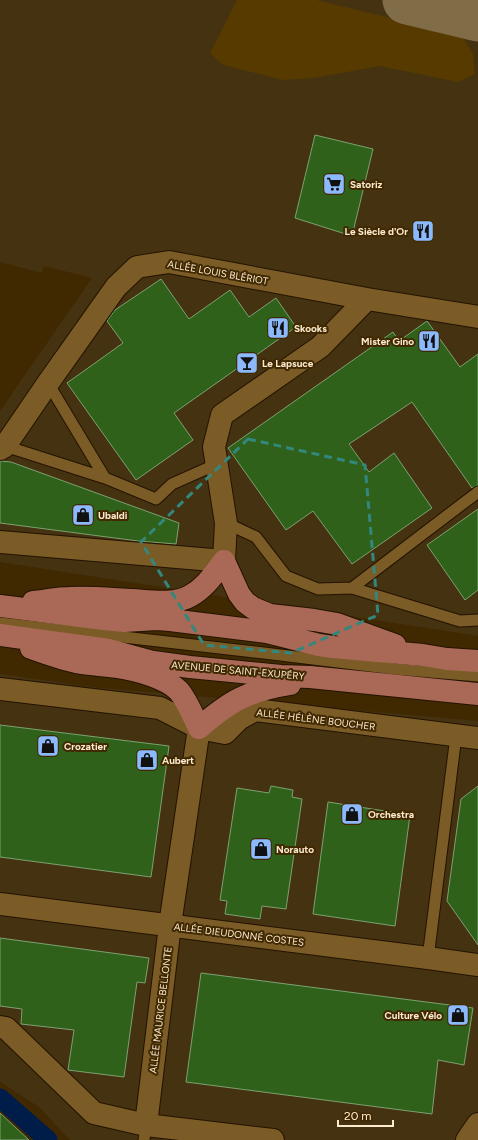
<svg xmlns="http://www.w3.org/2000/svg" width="478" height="1140" font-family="Figtree,sans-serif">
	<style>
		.built { fill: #453211 }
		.green { fill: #573a00 }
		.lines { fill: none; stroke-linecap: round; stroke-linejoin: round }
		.canal { stroke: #001d49; stroke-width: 19 }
		.taxiway { stroke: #816c48; stroke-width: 49 }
		.building { fill: #30611b; stroke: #7da170 }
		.lane-casing { stroke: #231300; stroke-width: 13 }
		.street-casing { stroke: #231300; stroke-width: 24 }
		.primary-casing { stroke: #231300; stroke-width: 24 }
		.lane { stroke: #7b5b26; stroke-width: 11 }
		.street { stroke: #7b5b26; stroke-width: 22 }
		.primary { stroke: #aa6957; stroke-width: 22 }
		.marked { fill: none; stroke: #33877d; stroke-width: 3; stroke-dasharray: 8 5; stroke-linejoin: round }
		.labels { text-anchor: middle; stroke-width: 4; stroke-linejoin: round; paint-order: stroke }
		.poi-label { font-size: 10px; font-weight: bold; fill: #fceacf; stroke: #402900; text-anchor: start }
		.street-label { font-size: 10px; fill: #fceacf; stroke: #402900 }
	</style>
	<rect width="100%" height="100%" fill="#402900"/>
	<path class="built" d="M0,0H478V636L0,562V411L92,278L44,266L42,273L0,262Z
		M0,674L91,687L478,721V1132L473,1140H70L39,1107L0,1082Z"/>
	<path class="green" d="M237,0H316L461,35L473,54L475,74L458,82L380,66L314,78L283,80L223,65L210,53Z"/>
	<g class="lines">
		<path class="canal" d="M0,1098L48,1140"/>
		<path class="taxiway" d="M407,0L478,17"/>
	</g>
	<path class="building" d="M315,135L373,149L352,236L295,218Z
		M161,279L189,319L230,290L249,317L276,298L296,327L174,413L193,440L136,480L67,383L123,343L107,321L115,310Z
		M427,321L460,367L478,354V485L472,488L412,402L349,444L369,472L394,453L432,508L352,564L313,511L286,530L228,448L393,332L399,341Z
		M0,461L11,462L179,523L176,544L138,541L0,523Z
		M478,509V590L465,600L427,545Z
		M0,725L169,746L151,877L0,857Z
		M271,786L293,790L292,797L302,799L286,909L262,906L260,919L225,914L227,901L220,900L237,788L269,793Z
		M478,786V945L447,901L461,799Z
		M328,802L410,815L395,926L313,914Z
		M0,938L149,958L145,983L137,982L124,1077L68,1070L74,1030L21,1024L22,1009L0,1006Z
		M201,973L473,1008L464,1065L438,1060L432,1114L186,1082Z
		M0,1113L29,1140H0Z"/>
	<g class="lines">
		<g class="lane-casing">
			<path id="lane" d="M48,383L105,478L156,499L172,484L217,464
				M5,446L105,478
				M226,523L256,537L286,576L318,589L352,588L460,621L478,620
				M352,588L478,492
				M0,623L264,653L395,669L478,676
				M428,958L456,736
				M144,1140L146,1125"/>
		</g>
		<g class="street-casing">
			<path id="street" d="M0,449L5,446L48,383L116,287L137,267L169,262L367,299L478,317
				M0,542L224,561L226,523L214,447L222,415L320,347L367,299
				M0,689L160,708L199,728L225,733L239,719L255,710L478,738
				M0,904L428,958L478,965
				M0,1027L6,1028L94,1113L146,1125L273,1140
				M146,1125L170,925L199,728
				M467,1140L478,1124"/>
		</g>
		<g class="primary-casing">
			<path id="primary" d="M33,602C45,601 57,598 69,598C91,597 112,599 133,600C150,601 175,605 190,596C205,588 214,574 224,561L239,594L245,602L253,608L270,615L314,620L337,624L395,645
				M0,606L104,619L124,621L157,619L170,620L267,632L319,645L333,647L423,655L447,659L478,661
				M0,635L109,650L153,662L190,667L281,676L310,677L478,694
				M31,648C48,654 64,660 81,663C93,665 105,665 117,667C136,670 165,677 179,691C188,702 193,716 199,728C231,700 248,691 290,684"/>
		</g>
		<use href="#lane" class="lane"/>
		<use href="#street" class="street"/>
		<use href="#primary" class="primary"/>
	</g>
	<path class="marked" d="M248,439L365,465L378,615L291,653L204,645L141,542Z"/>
	<defs>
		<g id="supermarket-square" transform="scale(1.15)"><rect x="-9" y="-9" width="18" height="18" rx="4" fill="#8bb9fc" stroke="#402900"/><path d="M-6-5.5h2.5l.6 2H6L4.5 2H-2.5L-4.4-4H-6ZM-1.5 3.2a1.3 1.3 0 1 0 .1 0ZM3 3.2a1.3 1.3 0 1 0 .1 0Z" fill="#111"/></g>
		<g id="restaurant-square" transform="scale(1.15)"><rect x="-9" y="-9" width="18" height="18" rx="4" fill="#8bb9fc" stroke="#402900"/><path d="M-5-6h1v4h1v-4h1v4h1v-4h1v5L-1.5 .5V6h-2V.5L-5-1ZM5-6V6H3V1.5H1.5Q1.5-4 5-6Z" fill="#111"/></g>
		<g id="bar-square" transform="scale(1.15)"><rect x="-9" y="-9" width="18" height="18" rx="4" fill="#8bb9fc" stroke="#402900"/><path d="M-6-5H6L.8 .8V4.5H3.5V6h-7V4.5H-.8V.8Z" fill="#111"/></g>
		<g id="shop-square" transform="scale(1.15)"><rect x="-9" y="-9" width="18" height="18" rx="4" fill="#8bb9fc" stroke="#402900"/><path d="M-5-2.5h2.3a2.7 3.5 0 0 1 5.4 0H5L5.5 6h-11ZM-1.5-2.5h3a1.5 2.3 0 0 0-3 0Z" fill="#111"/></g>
	</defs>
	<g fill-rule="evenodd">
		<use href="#supermarket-square" x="334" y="184"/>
		<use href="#restaurant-square" x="423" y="231"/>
		<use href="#restaurant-square" x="278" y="328"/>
		<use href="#restaurant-square" x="429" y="341"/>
		<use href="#bar-square" x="247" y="363"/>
		<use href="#shop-square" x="83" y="515"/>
		<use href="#shop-square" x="48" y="746"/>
		<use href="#shop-square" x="147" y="760"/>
		<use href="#shop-square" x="352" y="814"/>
		<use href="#shop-square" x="261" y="849"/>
		<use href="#shop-square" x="458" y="1015"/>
	</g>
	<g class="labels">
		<g class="poi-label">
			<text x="350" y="188">Satoriz</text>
			<text x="408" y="235" text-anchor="end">Le Siècle d'Or</text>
			<text x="294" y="332">Skooks</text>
			<text x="414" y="345" text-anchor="end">Mister Gino</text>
			<text x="262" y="367">Le Lapsuce</text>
			<text x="98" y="519">Ubaldi</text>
			<text x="64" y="750">Crozatier</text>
			<text x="162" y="764">Aubert</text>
			<text x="368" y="818">Orchestra</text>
			<text x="276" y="853">Norauto</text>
			<text x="442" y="1019" text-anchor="end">Culture Vélo</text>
		</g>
		<g class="street-label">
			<text transform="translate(218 272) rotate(10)" y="4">ALLÉE LOUIS BLÉRIOT</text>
			<text transform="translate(238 670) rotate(5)" y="4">AVENUE DE SAINT-EXUPÉRY</text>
			<text transform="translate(316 719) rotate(7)" y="4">ALLÉE HÉLÈNE BOUCHER</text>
			<text transform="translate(239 934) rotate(7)" y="4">ALLÉE DIEUDONNÉ COSTES</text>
			<text transform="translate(160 1010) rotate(-83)" y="4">ALLÉE MAURICE BELLONTE</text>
		</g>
	</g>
	<path d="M338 1120v6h55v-6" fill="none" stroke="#fceacf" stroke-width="2"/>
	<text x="344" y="1120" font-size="12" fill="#fceacf" stroke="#402900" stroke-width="3" paint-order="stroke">20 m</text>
</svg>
